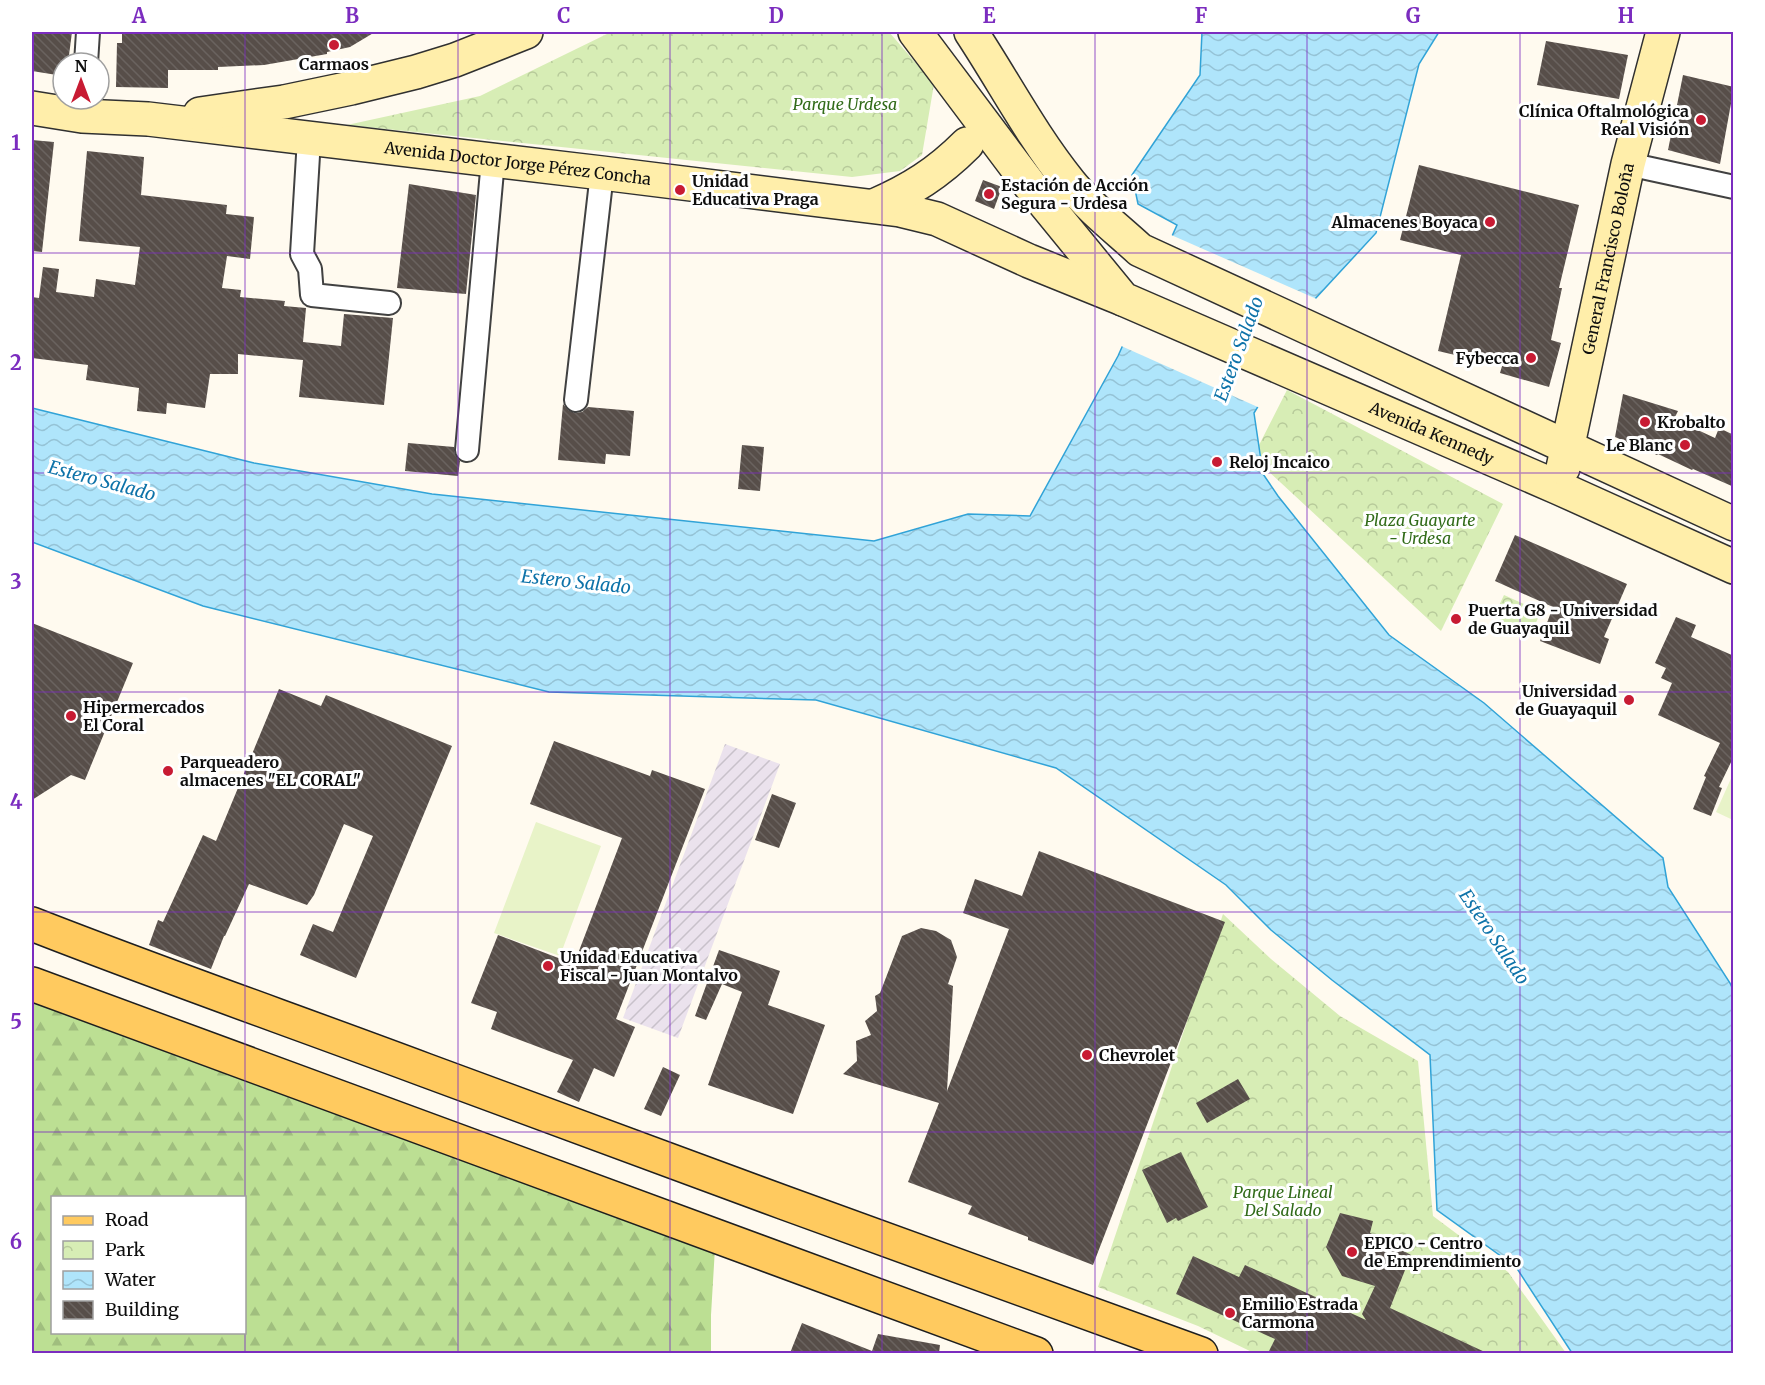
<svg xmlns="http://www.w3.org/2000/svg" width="1765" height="1385" font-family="Merriweather,serif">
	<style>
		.industrial { fill: url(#industrial-furrows) }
		.forest { fill: url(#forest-firs); fill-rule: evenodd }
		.park { fill: url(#park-crowns) }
		.pitch { fill: #e8f3c8 }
		.water { fill: url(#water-waves); stroke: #31a3d7; stroke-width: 1.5 }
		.pier { fill: #fffaef }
		.building { fill: url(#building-back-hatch) }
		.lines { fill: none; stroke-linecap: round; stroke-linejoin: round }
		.street-casing { stroke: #414141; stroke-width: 26 }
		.secondary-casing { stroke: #303030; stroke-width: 36 }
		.primary-casing { stroke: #1f1f1f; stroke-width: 36 }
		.street { stroke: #fff; stroke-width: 22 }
		.secondary { stroke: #fea; stroke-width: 33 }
		.primary { stroke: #ffca5f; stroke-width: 33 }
		.grid { fill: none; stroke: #7b2cbf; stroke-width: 1.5; stroke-opacity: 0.55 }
		.poi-dot { fill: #c81b33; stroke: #fff; stroke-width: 2 }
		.labels { text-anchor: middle; stroke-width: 6; stroke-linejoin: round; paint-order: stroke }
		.poi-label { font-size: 16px; font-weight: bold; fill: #0e0e0e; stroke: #fff; text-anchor: start }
		.park-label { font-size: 16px; font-style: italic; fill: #316b19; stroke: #fff }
		.street-label { font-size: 16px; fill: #0e0e0e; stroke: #fff }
		.water-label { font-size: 18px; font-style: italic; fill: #0e73a9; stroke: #fff }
		.neatline { fill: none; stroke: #7b2cbf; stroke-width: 2 }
		.grid-label { font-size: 20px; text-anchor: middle; font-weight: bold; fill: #7b2cbf }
	</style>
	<defs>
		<pattern id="industrial-furrows" width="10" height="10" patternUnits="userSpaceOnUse" patternTransform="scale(1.5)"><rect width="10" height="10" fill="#ebe2ed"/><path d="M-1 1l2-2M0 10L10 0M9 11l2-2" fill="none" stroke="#c8c1ca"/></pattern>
		<pattern id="forest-firs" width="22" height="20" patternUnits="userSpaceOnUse" patternTransform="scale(1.5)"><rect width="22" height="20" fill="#bcdf93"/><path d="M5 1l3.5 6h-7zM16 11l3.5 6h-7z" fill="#a0be7e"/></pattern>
		<pattern id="park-crowns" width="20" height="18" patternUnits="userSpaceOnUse" patternTransform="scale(1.5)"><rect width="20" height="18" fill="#d7edb5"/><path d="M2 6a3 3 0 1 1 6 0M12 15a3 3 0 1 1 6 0" fill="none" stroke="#b7ca9a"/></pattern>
		<pattern id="water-waves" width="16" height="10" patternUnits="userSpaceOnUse" patternTransform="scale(1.5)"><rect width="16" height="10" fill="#afe5fb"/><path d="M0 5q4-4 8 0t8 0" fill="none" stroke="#95c3d6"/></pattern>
		<pattern id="building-back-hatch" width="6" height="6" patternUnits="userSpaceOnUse" patternTransform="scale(1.5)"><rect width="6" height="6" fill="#574e49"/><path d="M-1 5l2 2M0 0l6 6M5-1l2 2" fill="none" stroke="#6a635f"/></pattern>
	</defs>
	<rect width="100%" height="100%" fill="#fffaef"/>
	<path class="industrial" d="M725,744L780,764L678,1038L623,1018Z"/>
	<path class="forest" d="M32,995L715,1248L711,1315V1353H32ZM52,1198H244V1332H52Z"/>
	<path class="park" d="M611,32H889L934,84L922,155L900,171L852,177L347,125L480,96Z
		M1287,390L1503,504L1441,631L1253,457Z
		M1504,595L1541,612L1530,635L1493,618Z
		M1223,914L1271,959L1340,1016L1418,1061L1433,1216L1508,1272L1566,1353H1254L1198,1326L1098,1287Z"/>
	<path class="pitch" d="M1733,774L1734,820H1733L1716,812Z
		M536,822L601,846L560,956L494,933Z"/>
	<path class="water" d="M1202,32H1439L1419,64L1376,233L1315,299L1273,382L1254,413L1263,474L1278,496L1389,635L1484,703L1663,858L1668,887L1730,983L1734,992L1733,1353H1572L1516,1267L1437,1210L1430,1055L1332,980L1271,930L1226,885L1056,768L816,700L549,692L203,606L32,542V408L254,463L432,494L874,541L968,514L1030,516L1118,356L1177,225L1138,204L1132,175L1200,75Z"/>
	<path class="pier" d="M1169,234L1319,300L1276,384L1260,408L1119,345Z"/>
	<path class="building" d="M32,32H72L68,63H63V76L32,71Z
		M122,32H375L350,47L327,52V54L264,65L218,67V70H168V88L116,87L117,43H122Z
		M1546,41L1628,55L1619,99L1537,85Z
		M1683,75L1734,87L1720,164L1668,150Z
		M32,140L54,142L42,252L32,251Z
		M87,151L144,157L141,195L227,205L226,214L254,217L250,259L227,256L222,288L241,290L240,297L285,301L284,306L306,308L303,342L341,346L344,314L393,318L384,405L299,397L303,360L238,354V374H210L205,408L167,403L166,414L137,411L139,388L86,380L88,365L32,358V297L39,298L43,267L59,269L56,292L94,297L96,279L135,285L140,247L79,241Z
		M1419,165L1579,205L1559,288H1562L1551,340L1561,343L1549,387L1500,373L1502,366L1438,351L1461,255L1400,240Z
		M983,180L1002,187L994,209L975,201Z
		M409,184L476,195L466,294L397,288Z
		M1623,394L1678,411L1674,419L1715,438L1719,428L1734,435V487L1693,469L1692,470L1658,454L1657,455L1615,437Z
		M563,404L568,410L575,413L582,412L588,407L634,411L630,456L606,454L605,464L558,460Z
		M408,443L454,447L455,455L460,461L458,476L405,471Z
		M742,445L764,447L760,491L738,489Z
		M1515,535L1627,584L1604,637L1609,639L1600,664L1540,641L1553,607L1495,581Z
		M1676,617L1696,625L1691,637L1734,656V756L1719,787L1722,788L1711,816L1693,809L1706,777L1704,776L1720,743L1658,715L1672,683L1661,678L1666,668L1655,663Z
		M32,623L133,663L85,780L71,775L32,800Z
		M279,689L321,706L326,695L452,746L356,978L300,955L313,924L333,932L373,836L344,824L314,895L307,905L249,884L225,936H224L211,969L149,945L158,920L163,922L203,835L216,841Z
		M554,741L650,776L652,770L705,789L616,1019L635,1027L614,1077L594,1068L579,1102L557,1092L573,1060L491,1029L497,1012L471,1003L498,935L574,964L622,838L530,804Z
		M772,794L796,803L779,848L755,840Z
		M1039,851L1225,922L1093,1265L1028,1240V1237L968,1214L972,1206L908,1182L939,1103L843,1074L857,1061L856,1041L871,1035L865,1021L877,1011L875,996L880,993L902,936L921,928L936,931L951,940L957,957L948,984L953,986L947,1091L1009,929L963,913L975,879L1022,896Z
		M719,950L780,971L768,1005L825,1025L793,1114L708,1085L742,992L722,984L706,1020L695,1016Z
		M663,1067L680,1075L661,1116L644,1109Z
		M1238,1079L1250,1099L1207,1123L1196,1103Z
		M1181,1152L1208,1207L1178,1221L1176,1218L1167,1223L1142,1170Z
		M1340,1213L1373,1221L1370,1233L1411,1255L1390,1308L1487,1353H1268L1275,1339L1176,1294L1193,1256L1239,1277L1245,1265L1366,1320L1362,1314L1375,1286L1342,1276L1326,1247Z
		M802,1323L872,1351L878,1334L940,1345L939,1353H790Z"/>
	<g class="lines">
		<g class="street-casing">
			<path id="street" d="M86,63L88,32
				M309,139L302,254L310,269L312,295L389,303
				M1628,164L1734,187
				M576,400L602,173
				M467,450L493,160"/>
		</g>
		<g class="secondary-casing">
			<g id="secondary">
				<path id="s1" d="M915,32L1029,184L1123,299L1559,488L1734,567"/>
				<path d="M971,32C1004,82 1032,136 1070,183C1090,208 1116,228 1140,250L1734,524"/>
				<path id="s2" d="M32,108L82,116L148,119L602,173L900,210L937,219L1029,261L1123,299"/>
				<path d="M200,114L284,102L351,88L416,72L455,60L526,32"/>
				<path d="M874,206C911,190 938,173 967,144"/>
				<path id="s3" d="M1563,468L1628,164L1663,32"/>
			</g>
		</g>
		<g class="primary-casing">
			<path id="primary" d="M32,924C162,975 294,1021 425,1070C683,1166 942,1261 1201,1354
				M32,984L1036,1354"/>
		</g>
		<use href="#street" class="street"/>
		<use href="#secondary" class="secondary"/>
		<use href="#primary" class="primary"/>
	</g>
	<path class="grid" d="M245,32V1354M458,32V1354M670,32V1354M882,32V1354M1095,32V1354M1307,32V1354M1520,32V1354M32,253H1734M32,473H1734M32,692H1734M32,912H1734M32,1132H1734"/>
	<g class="poi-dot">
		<circle cx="334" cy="45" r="6"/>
		<circle cx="1701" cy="120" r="6"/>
		<circle cx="680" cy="190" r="6"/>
		<circle cx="989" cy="194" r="6"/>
		<circle cx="1490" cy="222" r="6"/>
		<circle cx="1531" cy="358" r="6"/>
		<circle cx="1645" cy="422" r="6"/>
		<circle cx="1685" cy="445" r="6"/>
		<circle cx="1217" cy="462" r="6"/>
		<circle cx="1456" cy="619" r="6"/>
		<circle cx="1629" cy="700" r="6"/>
		<circle cx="71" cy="716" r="6"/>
		<circle cx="168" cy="771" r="6"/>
		<circle cx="548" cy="966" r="6"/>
		<circle cx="1087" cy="1055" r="6"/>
		<circle cx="1352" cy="1252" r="6"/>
		<circle cx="1230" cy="1313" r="6"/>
	</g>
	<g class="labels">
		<g class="poi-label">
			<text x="334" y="70" text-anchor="middle">Carmaos</text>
			<text x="1689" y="117" text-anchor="end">Clínica Oftalmológica<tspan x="1689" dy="18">Real Visión</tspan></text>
			<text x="692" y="187">Unidad<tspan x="692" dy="18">Educativa Praga</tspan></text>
			<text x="1001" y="191">Estación de Acción<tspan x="1001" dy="18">Segura - Urdesa</tspan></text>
			<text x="1478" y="228" text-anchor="end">Almacenes Boyaca</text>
			<text x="1519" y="364" text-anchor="end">Fybecca</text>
			<text x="1657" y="428">Krobalto</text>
			<text x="1673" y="451" text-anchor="end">Le Blanc</text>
			<text x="1229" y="468">Reloj Incaico</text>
			<text x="1468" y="616">Puerta G8 - Universidad<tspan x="1468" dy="18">de Guayaquil</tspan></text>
			<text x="1617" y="697" text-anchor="end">Universidad<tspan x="1617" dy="18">de Guayaquil</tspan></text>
			<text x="83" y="713">Hipermercados<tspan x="83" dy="18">El Coral</tspan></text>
			<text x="180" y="768">Parqueadero<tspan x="180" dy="18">almacenes "EL CORAL"</tspan></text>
			<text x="560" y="963">Unidad Educativa<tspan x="560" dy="18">Fiscal - Juan Montalvo</tspan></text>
			<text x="1099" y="1061">Chevrolet</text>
			<text x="1364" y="1249">EPICO - Centro<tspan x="1364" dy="18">de Emprendimiento</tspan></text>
			<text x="1242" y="1310">Emilio Estrada<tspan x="1242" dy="18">Carmona</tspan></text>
		</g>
		<g class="park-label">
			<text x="845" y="110">Parque Urdesa</text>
			<text x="1420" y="526">Plaza Guayarte<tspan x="1420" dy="18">- Urdesa</tspan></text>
			<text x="1283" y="1198">Parque Lineal<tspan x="1283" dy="18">Del Salado</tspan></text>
		</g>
		<g class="street-label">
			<text dy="6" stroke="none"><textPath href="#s2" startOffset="489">Avenida Doctor Jorge Pérez Concha</textPath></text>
			<text dy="6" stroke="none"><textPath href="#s3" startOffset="214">General Francisco Boloña</textPath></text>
			<text dy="6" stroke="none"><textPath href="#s1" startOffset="675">Avenida Kennedy</textPath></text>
		</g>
		<g class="water-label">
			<text transform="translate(1239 349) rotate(-70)" y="6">Estero Salado</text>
			<text transform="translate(102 481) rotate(15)" y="6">Estero Salado</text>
			<text transform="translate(576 582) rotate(6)" y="6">Estero Salado</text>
			<text transform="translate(1494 937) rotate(56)" y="6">Estero Salado</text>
		</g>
	</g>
	<rect width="1765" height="1385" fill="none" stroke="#ffffff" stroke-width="66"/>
	<rect x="51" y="1196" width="195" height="138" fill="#ffffff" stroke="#9f9f9f" stroke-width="1.5"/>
	<rect x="63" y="1216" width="30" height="9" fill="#ffca5f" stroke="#9f9f9f" stroke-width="1.5"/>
	<text x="105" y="1226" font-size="18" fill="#0e0e0e">Road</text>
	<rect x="63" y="1241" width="30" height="18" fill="url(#park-crowns)" stroke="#9f9f9f" stroke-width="1.5"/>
	<text x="105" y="1256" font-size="18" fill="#0e0e0e">Park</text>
	<rect x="63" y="1271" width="30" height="18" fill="url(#water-waves)" stroke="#9f9f9f" stroke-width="1.5"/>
	<text x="105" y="1286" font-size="18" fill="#0e0e0e">Water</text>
	<rect x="63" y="1301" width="30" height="18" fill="url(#building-back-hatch)" stroke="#9f9f9f" stroke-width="1.5"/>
	<text x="105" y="1316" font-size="18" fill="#0e0e0e">Building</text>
	<g transform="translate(81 81)"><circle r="28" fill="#ffffff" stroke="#9f9f9f" stroke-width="1.5"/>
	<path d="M0-4.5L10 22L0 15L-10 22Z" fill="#c81b33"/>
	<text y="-9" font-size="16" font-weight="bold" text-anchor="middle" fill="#0e0e0e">N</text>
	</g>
	<rect x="33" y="33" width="1699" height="1319" class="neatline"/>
	<g class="grid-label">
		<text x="139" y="23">A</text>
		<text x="352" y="23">B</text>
		<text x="564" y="23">C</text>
		<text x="776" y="23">D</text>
		<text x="989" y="23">E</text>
		<text x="1201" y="23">F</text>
		<text x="1413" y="23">G</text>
		<text x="1626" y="23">H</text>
		<text x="16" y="150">1</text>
		<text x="16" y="370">2</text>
		<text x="16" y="589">3</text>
		<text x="16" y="809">4</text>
		<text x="16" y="1029">5</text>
		<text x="16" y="1249">6</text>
	</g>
</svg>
